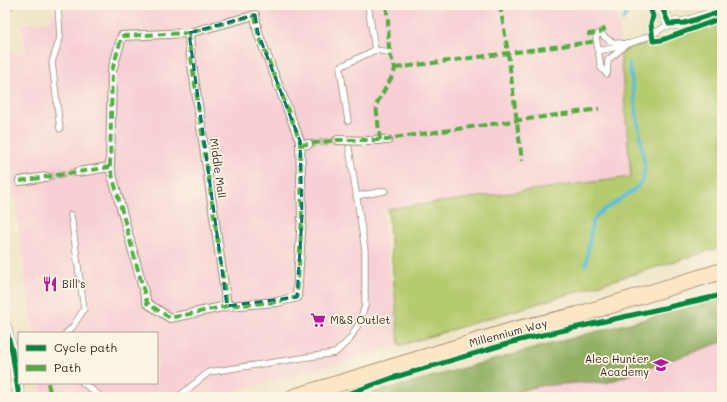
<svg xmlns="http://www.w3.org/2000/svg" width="727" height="402" font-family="Mali,sans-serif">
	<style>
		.built { fill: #f7cfd4 }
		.green { fill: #b5cb70; stroke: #787a47 }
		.forest { fill: #90af62; stroke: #666c40 }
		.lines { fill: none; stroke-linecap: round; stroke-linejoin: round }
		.stream { stroke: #58bed5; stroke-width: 3.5 }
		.pedestrian-tunnel { stroke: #cac0a4; stroke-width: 8; stroke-dasharray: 8 4; stroke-linecap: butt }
		.service-casing { stroke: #948872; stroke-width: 7 }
		.pedestrian-casing { stroke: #948872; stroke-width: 10 }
		.minor-casing { stroke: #948872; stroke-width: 12 }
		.secondary-casing { stroke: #948872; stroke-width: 18 }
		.service { stroke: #fff; stroke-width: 5.5 }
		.pedestrian { stroke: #fff; stroke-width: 8 }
		.minor { stroke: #fff; stroke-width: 11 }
		.secondary { stroke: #fce6c4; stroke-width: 16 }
		.quiet { stroke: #55ab43; stroke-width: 4; stroke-dasharray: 8 4; stroke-linecap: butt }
		.cycleway-casing { stroke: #fcf5e5; stroke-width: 8 }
		.cycleway { stroke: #00873e; stroke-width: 5 }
		.marked { fill: none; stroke: #0f766e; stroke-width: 3; stroke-dasharray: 8 5; stroke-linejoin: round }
		.labels { text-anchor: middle; stroke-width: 3.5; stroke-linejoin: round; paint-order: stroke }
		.street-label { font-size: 11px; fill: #3b2a1e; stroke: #fcf5e5 }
		.poi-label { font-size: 11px; fill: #3b2a1e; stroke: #fcf5e5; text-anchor: start }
	</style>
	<rect width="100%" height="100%" fill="#fcf5e5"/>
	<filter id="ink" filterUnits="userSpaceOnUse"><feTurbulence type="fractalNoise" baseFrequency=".025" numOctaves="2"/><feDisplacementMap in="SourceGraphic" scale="8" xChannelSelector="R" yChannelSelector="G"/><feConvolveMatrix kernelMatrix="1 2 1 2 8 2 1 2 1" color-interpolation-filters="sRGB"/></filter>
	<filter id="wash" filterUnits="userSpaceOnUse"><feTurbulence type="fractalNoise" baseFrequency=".012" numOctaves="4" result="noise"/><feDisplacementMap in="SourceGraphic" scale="16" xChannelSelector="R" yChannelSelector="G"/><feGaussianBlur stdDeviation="0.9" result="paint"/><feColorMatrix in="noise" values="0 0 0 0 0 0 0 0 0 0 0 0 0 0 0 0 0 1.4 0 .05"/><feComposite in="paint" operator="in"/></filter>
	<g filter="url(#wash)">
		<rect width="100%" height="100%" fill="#eee5c6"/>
		<path class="built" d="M63,5H617L631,177L382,210L399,346L216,397H42L40,383H157V333H33L5,125V55L26,53L22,24L51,21L50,14L64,12Z
			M722,334V397H480Z"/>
		<path class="green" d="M722,25V247L399,346L388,209L631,177L620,50Z"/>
		<path class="forest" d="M722,299V342L606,383L589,382L539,386L498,397H358L583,335Z"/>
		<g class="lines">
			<path class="stream" d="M623,20L631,5
				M586,265L592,223L598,214L634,190L643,180L645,166L643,155L629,62"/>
		</g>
	</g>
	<g filter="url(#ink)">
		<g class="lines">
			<path class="pedestrian-tunnel" d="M308,144L338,140
				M46,177L78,172"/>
			<g class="service-casing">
				<path id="service" d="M58,5L60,38L52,62L60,129
					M5,6L12,5
					M375,50L389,52
					M598,51C623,47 648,39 669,24
					M607,74L601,68L596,37L600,32C609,43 615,43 629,44
					M607,74L608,60L625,46
					M348,121L340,67L375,50L368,5
					M356,196L385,191
					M66,333L72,328L84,309L71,215
					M83,383L101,397
					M178,397L209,372L335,353L350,339L359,323L365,306V250L349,148"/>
			</g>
			<g class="pedestrian-casing">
				<path id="pedestrian" d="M255,15L258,33L300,141L302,216L297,297L277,302L227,306L170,318L147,303L110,167L112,71L122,36L189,33Z
					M189,33L190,50L227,306
					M338,140L369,141
					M376,140H388
					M300,145L308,144
					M78,172L110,167
					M20,181L46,177"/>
			</g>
			<g class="minor-casing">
				<path id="minor" d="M661,5L669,24L685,23L722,11
					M5,325L12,351L19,397"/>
			</g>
			<g class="secondary-casing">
				<path id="secondary" d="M294,397L518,329L578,315L722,271"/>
			</g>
			<use href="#service" class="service"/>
			<use href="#pedestrian" class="pedestrian"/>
			<use href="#minor" class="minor"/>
			<use href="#secondary" class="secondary"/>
			<path class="quiet" d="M500,5L508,53L522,161
				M255,15L258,33L300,141L302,216L297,297L277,302L227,306L170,318L147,303L110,167L112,71L122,36L189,33Z
				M189,33L190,50L227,306
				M395,68L591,42L589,34L600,32L606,28
				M380,140L376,105L394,73L395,68L389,52L388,19L386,5
				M300,145L338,140H388L393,138L599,109
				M20,181L110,167
				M48,383L51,397"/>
			<g class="cycleway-casing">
				<path id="cycleway" d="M649,5L653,16L651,24L653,41L662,40L722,18
					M661,5L669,24L685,23L722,11
					M5,325L12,351L19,397
					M339,397L392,378L520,340L722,295"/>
			</g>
			<use href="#cycleway" class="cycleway"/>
		</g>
	</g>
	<path class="marked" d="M255,15L258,33L300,141L302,216L297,297L227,306L189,33Z"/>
	<defs>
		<g id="restaurant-bare" transform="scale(1.2)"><path d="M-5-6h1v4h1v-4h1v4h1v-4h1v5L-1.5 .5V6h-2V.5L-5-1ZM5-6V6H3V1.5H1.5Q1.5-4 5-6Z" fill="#b5179e" stroke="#fcf5e5" stroke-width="2.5" paint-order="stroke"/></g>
		<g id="supermarket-bare" transform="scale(1.2)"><path d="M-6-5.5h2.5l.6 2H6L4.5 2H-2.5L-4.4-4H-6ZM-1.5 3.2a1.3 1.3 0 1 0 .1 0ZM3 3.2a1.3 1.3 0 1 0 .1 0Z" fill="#b5179e" stroke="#fcf5e5" stroke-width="2.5" paint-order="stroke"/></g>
		<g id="school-bare" transform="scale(1.2)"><path d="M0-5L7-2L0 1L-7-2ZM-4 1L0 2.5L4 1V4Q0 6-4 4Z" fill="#b5179e" stroke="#fcf5e5" stroke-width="2.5" paint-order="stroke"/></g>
	</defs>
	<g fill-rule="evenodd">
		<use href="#restaurant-bare" x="50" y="284"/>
		<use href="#supermarket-bare" x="318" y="320"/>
		<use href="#school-bare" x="661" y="365"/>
	</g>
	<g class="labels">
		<g class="street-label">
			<text transform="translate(218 168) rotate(82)" y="4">Middle Mall</text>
			<text transform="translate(508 333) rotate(-15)" y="4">Millennium Way</text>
		</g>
		<g class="poi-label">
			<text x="62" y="288">Bill's</text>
			<text x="330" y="324">M&amp;S Outlet</text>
			<text x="649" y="363" text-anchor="end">Alec Hunter<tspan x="649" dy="13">Academy</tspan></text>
		</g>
	</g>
	<rect width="727" height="402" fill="none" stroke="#fcf5e5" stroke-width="20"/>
	<rect x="18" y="332" width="140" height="52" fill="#fcf5e5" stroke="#afa495"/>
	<rect x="26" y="345" width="20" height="6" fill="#00873e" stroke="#afa495"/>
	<text x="54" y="352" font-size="12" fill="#3b2a1e">Cycle path</text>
	<rect x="26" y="365" width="20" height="6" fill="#55ab43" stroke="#afa495"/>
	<text x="54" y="372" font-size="12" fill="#3b2a1e">Path</text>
</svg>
